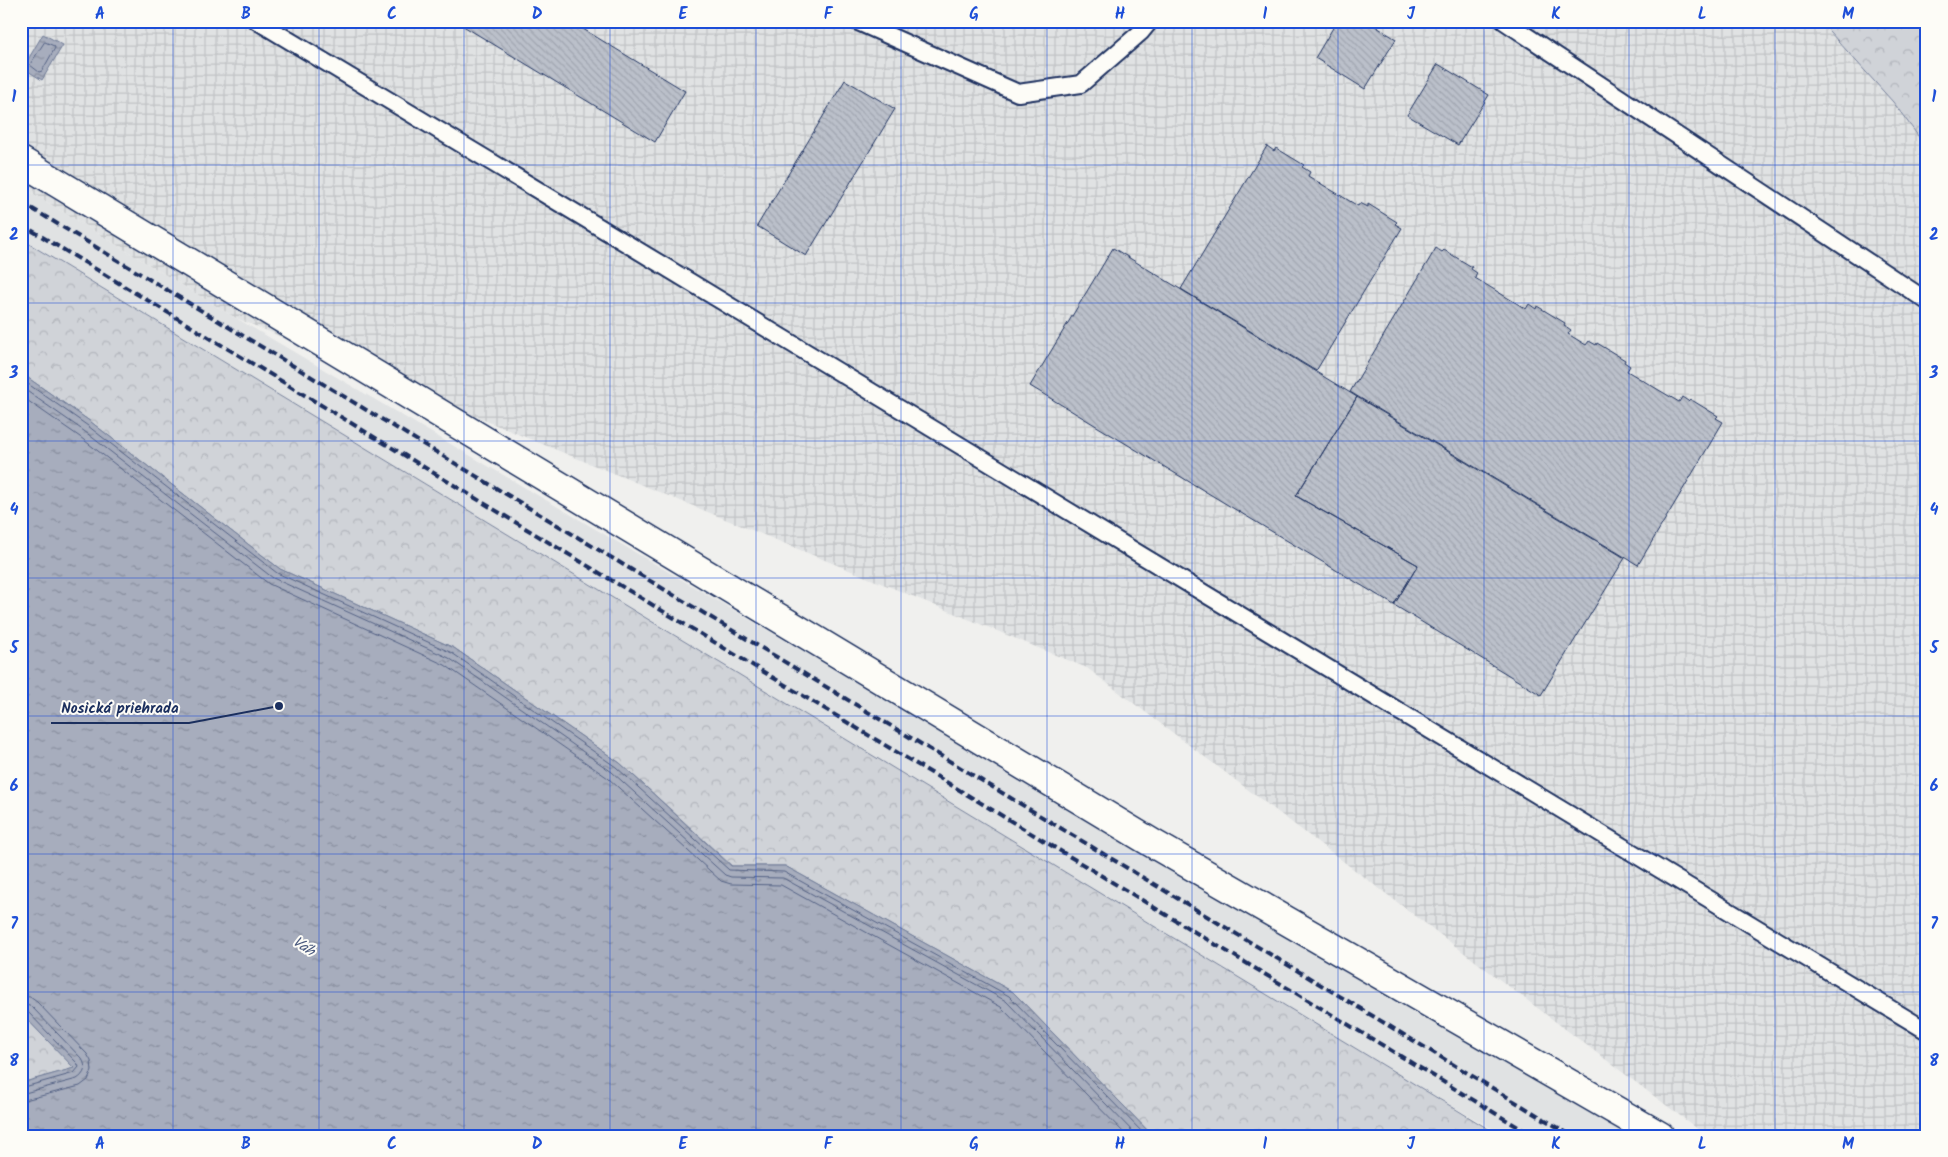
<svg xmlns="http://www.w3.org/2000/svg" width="1948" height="1157" font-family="Kalam,sans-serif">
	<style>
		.built { fill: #e0e2e3 }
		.industrial { fill: url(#industrial-grid) }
		.forest { fill: url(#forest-crowns); stroke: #76819b }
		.water { fill: url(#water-ripples); stroke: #6f7b97 }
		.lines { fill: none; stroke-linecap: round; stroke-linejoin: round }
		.shore { stroke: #536184; stroke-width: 1 }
		.building { fill: url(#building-back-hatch); stroke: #1b2f5e }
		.lane-casing { stroke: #1b2f5e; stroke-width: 20 }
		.secondary-casing { stroke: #1b2f5e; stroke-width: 31 }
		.lane { stroke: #fdfcf7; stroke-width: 16 }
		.secondary { stroke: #fdfcf7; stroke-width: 28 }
		.rail { stroke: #1b2f5e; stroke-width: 4; stroke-dasharray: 8 4; stroke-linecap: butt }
		.grid { fill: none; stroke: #1d4ed8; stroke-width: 1; stroke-opacity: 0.55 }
		.labels { text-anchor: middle; stroke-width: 4; stroke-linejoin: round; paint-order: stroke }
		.water-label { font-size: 15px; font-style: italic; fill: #4c5b7f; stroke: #fdfcf7 }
		.leader { fill: none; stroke: #1b2f5e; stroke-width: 2 }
		.callout-dot { fill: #1b2f5e; stroke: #fdfcf7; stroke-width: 2 }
		.callout-label { font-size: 15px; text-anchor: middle; font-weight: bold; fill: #1b2f5e; stroke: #fdfcf7; stroke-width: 4; stroke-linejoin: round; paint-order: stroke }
		.neatline { fill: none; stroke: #1d4ed8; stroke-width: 2 }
		.grid-label { font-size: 16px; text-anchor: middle; font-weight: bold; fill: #1d4ed8 }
	</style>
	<defs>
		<pattern id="industrial-grid" width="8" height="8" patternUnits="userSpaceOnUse" patternTransform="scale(1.25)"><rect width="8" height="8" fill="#e0e2e3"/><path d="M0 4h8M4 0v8" fill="none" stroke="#c0c2c5"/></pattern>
		<pattern id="forest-crowns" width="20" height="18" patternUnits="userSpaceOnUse" patternTransform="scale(1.25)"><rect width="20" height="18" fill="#d0d3d8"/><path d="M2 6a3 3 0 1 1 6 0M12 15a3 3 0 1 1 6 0" fill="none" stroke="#b2b5bc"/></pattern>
		<pattern id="water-ripples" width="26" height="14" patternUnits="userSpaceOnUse" patternTransform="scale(1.25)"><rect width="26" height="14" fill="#a7adbd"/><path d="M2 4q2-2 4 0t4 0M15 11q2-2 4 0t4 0" fill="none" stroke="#878d9d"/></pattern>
		<pattern id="building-back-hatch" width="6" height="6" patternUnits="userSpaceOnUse" patternTransform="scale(1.25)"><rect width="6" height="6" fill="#bbc0ca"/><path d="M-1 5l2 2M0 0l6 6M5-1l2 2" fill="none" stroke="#a0a5b0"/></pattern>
	</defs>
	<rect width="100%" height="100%" fill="#f0f0ee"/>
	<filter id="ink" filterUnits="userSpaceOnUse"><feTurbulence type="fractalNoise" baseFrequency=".02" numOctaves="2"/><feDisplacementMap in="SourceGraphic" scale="10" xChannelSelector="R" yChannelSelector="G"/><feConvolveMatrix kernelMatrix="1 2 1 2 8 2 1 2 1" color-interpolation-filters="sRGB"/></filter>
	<g filter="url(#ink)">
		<path class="built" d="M21,186L236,318L1629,1136H1505L1422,1089L21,239Z"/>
		<path class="industrial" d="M21,21H1820L1893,102L1927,148V1136H1707L1087,668L236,318L21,186Z"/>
		<path class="forest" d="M1820,21H1927V148L1893,102Z
			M21,239L1500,1136H1153L1013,992L785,866H732L620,763L454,648L280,569L91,422L21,373Z
			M21,1013L75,1068L21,1083Z"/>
		<path class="water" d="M43,34L63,45L42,80L23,68Z
			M21,373L91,422L280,569L454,648L620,763L731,866H785L1013,992L1153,1136H21V1083L74,1068L21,1013Z"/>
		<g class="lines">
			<path class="shore" d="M45,42L54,46L55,48L42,71L39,72L30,65Z
				M21,379L88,426L277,573L452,653L616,767L729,870L784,872L1009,996L1146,1136
				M21,387L84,431L273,578L449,658L612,772L725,875L731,877L783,878L1006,1001L1137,1136
				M21,396L80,437L269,584L445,665L608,778L721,881L731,884L781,885L1001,1007L1127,1136
				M21,996L30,997L37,1002L87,1054L91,1061L92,1071L88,1080L80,1086L21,1101
				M21,1003L32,1007L82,1059C87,1067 85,1074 77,1079L21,1094
				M21,1010L27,1011L77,1063L79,1067L74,1073L21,1088"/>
		</g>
		<path class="building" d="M455,21H570L685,91L655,142Z
			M1337,21H1367L1396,39L1365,89L1315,58Z
			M1438,64L1489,95L1458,145L1407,115Z
			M845,80L895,109L806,256L757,226Z
			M1267,146L1274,151L1276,148L1304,165L1302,167L1310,172L1308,176L1358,206L1360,203L1368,207V204L1397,222L1395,224L1402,228L1316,371L1181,289Z
			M1113,248L1357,397L1296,496L1418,565L1394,605L1030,386Z
			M1436,248L1442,252L1444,250L1472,267L1471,269L1477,273L1475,278L1526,309L1529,304L1536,309L1537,306L1565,323L1564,325L1571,330L1568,334L1586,345L1589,341L1596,345L1597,343L1625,360L1624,362L1630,366L1627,371L1679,402L1682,397L1688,401L1690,399L1718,416L1716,418L1723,422L1638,565L1350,392Z
			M1357,397L1625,558L1541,695L1394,605L1418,565L1296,496Z"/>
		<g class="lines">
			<g class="lane-casing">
				<path id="lane" d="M257,21L634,248L1927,1031
					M856,21L1018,93L1081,84L1141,32L1150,21
					M1504,21L1927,301"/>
			</g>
			<g class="secondary-casing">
				<path id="secondary" d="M21,161L1152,843L1660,1136"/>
			</g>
			<use href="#lane" class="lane"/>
			<use href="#secondary" class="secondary"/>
			<path class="rail" d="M21,202L1572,1136
				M21,224L1533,1136"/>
		</g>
	</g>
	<path class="grid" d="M173,21V1136M319,21V1136M464,21V1136M610,21V1136M756,21V1136M901,21V1136M1047,21V1136M1192,21V1136M1338,21V1136M1484,21V1136M1629,21V1136M1775,21V1136M21,165H1927M21,303H1927M21,441H1927M21,578H1927M21,716H1927M21,854H1927M21,992H1927"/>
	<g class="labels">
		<g class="water-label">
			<text transform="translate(304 946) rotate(34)" y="5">Váh</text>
		</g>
	</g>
	<path class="leader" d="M279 706L189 723H51"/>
	<circle class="callout-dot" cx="279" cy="706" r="5"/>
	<g class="callout-label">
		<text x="120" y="713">Nosická priehrada</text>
	</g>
	<rect width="1948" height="1157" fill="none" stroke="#fdfcf7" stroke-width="55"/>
	<rect x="28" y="28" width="1892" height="1102" class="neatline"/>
	<g class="grid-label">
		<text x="100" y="19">A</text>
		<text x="246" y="19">B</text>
		<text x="392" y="19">C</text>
		<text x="537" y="19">D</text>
		<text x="683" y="19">E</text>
		<text x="828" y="19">F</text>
		<text x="974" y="19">G</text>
		<text x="1120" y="19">H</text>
		<text x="1265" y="19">I</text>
		<text x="1411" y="19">J</text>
		<text x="1556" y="19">K</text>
		<text x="1702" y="19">L</text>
		<text x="1848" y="19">M</text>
		<text x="14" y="102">1</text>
		<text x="1934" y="102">1</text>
		<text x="14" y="240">2</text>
		<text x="1934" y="240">2</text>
		<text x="14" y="378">3</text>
		<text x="1934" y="378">3</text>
		<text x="14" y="515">4</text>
		<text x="1934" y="515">4</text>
		<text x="14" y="653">5</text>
		<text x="1934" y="653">5</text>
		<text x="14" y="791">6</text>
		<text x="1934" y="791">6</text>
		<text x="14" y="929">7</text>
		<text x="1934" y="929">7</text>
		<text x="14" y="1066">8</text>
		<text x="1934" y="1066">8</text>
		<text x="100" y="1149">A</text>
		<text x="246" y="1149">B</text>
		<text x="392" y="1149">C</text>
		<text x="537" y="1149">D</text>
		<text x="683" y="1149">E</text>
		<text x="828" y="1149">F</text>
		<text x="974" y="1149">G</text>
		<text x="1120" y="1149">H</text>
		<text x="1265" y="1149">I</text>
		<text x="1411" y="1149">J</text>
		<text x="1556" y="1149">K</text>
		<text x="1702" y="1149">L</text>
		<text x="1848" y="1149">M</text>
	</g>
</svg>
